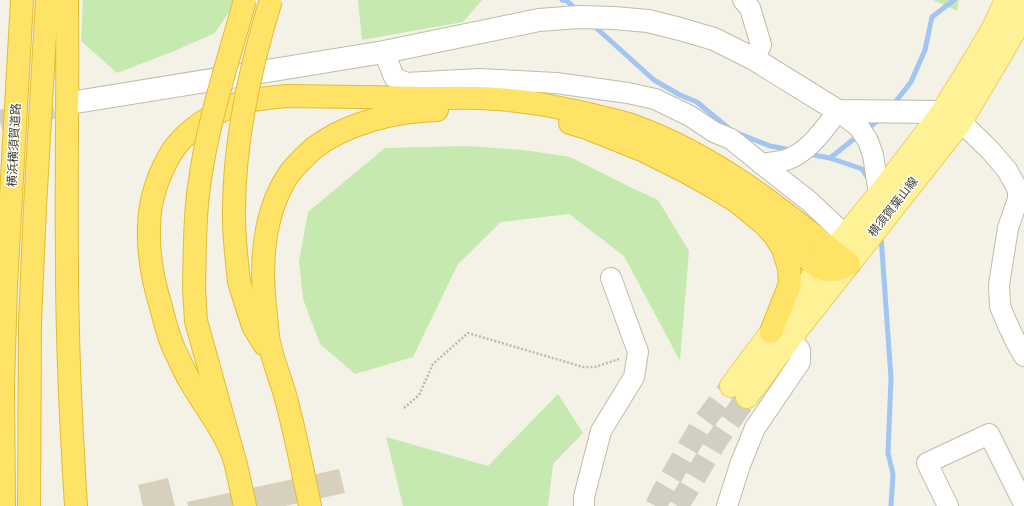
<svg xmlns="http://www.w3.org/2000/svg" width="1024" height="506" font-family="'PT Sans','Noto Sans JP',sans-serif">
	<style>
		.green { fill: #c6e9af }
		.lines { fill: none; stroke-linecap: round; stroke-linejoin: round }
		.stream { stroke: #a2c5f2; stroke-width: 5 }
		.building { fill: #d6d0bc }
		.tertiary-tunnel { stroke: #d1cfc4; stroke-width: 22; stroke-dasharray: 22 11; stroke-linecap: butt }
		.primary-tunnel { stroke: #d1cfc4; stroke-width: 22; stroke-dasharray: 22 11; stroke-linecap: butt }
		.minor-casing { stroke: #c0bcaa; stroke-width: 22 }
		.tertiary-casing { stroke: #c0bcaa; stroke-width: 24 }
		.primary-casing { stroke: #e7d363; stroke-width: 24 }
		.motorway-casing { stroke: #e1bc34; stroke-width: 24 }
		.path { stroke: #c2ba9a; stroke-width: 2.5; stroke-dasharray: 2 2; stroke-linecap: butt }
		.minor { stroke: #fff; stroke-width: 20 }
		.tertiary { stroke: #fff; stroke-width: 22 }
		.primary { stroke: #fff195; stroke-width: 22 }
		.motorway { stroke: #ffe367; stroke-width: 22 }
		.motorway-bridge-casing { stroke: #e1bc34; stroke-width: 24; stroke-linecap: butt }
		.motorway-bridge { stroke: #ffe367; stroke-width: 22 }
		.labels { text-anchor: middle; stroke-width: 3; stroke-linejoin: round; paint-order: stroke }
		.street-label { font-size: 12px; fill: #474336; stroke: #fff }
	</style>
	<rect width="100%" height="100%" fill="#f4f2e7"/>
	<path class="green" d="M83,0H237L215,33L172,52L117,73L81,41Z
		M358,0H482L463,22L362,40Z
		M933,0H959L957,11Z
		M466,146L524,150L570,157L632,188L658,200L689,251L680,361L624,256L569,214L501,222L458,264L413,357L355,374L320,344L303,299L299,261L308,212L385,148Z
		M558,394L583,433L553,464L548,506H403L386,437L488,466Z"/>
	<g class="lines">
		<path class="stream" d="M562,0L567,1L577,10
			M593,25L654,80L680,95L697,102L732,131L770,146L791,150
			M893,105L911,82L925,50L932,17L954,0
			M865,131L881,118
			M808,154L830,158L862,169L870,181
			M830,158L859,135
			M881,236L891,378L888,453L893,474L891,506"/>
	</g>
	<path class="building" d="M339,469L345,493L285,506H188L187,502Z
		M168,478L175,506H143L138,485Z"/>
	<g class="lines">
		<path class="tertiary-tunnel" d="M0,121L76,102"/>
		<path class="primary-tunnel" d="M656,506L663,491L700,427L731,386
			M678,506L717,440L747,397"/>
		<g class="minor-casing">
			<path id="minor" d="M743,0L750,8L761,45L754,59
				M384,52L394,77L406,83L479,79L556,83L628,93L655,99L690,116L714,132L731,139L768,169L809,201L845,235
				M947,115L961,122L990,150L1007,170L1018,190V199L1008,228L999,285L1000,306L1006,321L1015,340L1024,356
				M761,164C769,163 778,162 786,160C809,152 824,129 838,111L859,127L868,141L873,155L879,194
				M584,506V497L601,431L634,377L638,352L611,278
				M727,506L740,465L755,428L800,362V350L790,339
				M948,506L927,463L989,434L1024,504"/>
		</g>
		<g class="tertiary-casing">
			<path id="tertiary" d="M76,102L384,52L539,20L578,17L614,18L648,21L680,29L714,39L754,59L838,111L942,112"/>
		</g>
		<g class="primary-casing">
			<path id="primary" d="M731,386L819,268L879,194L942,112L979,52L994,26L1006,0
				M747,397L790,339L961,122L1013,34L1024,8"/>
		</g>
		<g class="motorway-casing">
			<path id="motorway" d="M67,0C68,88 66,176 67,264C67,344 71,426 76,506
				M570,123L587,128L642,150L686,172L713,187L736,201L764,224L775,236L783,249L789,268L790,284L771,332
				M239,282L253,326L264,344
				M194,288L196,321L236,465L245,506
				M236,465C234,459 233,453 230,448C220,425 204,405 191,383C185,373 180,361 175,351C168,337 165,322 161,307C153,281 148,254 149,227C149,200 159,172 173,150C185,132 211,115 230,107C248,99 268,98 287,96C335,97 382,97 430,98C452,98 475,97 497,99C530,101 561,108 593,115C607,119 621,121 634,126C715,155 783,210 849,264C837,271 832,272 819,268L764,224
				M4,506L3,386L6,285L22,0
				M29,506L30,323L35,207L47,0
				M310,506C303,472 296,437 287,402C282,382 273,362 269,342C267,333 267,324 266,315C260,268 262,217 287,177C294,166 304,157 314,148C347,123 396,111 437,110"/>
		</g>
		<path class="path" d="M404,408L419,395L433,364L468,333L583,367H595L619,359"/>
		<use href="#minor" class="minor"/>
		<use href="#tertiary" class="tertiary"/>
		<use href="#primary" class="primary"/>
		<use href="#motorway" class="motorway"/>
		<g class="motorway-bridge-casing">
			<path id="motorway-bridge" d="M239,282C237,261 234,240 234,218C233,144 249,71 271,0
				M194,288C195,254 194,221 199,187C207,123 228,62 245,0"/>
		</g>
		<use href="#motorway-bridge" class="motorway-bridge"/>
	</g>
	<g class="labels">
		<g class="street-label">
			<text transform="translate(14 145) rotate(-87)" y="4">横浜横須賀道路</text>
			<text transform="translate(893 207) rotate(-52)" y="4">横須賀葉山線</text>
		</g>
	</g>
</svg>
